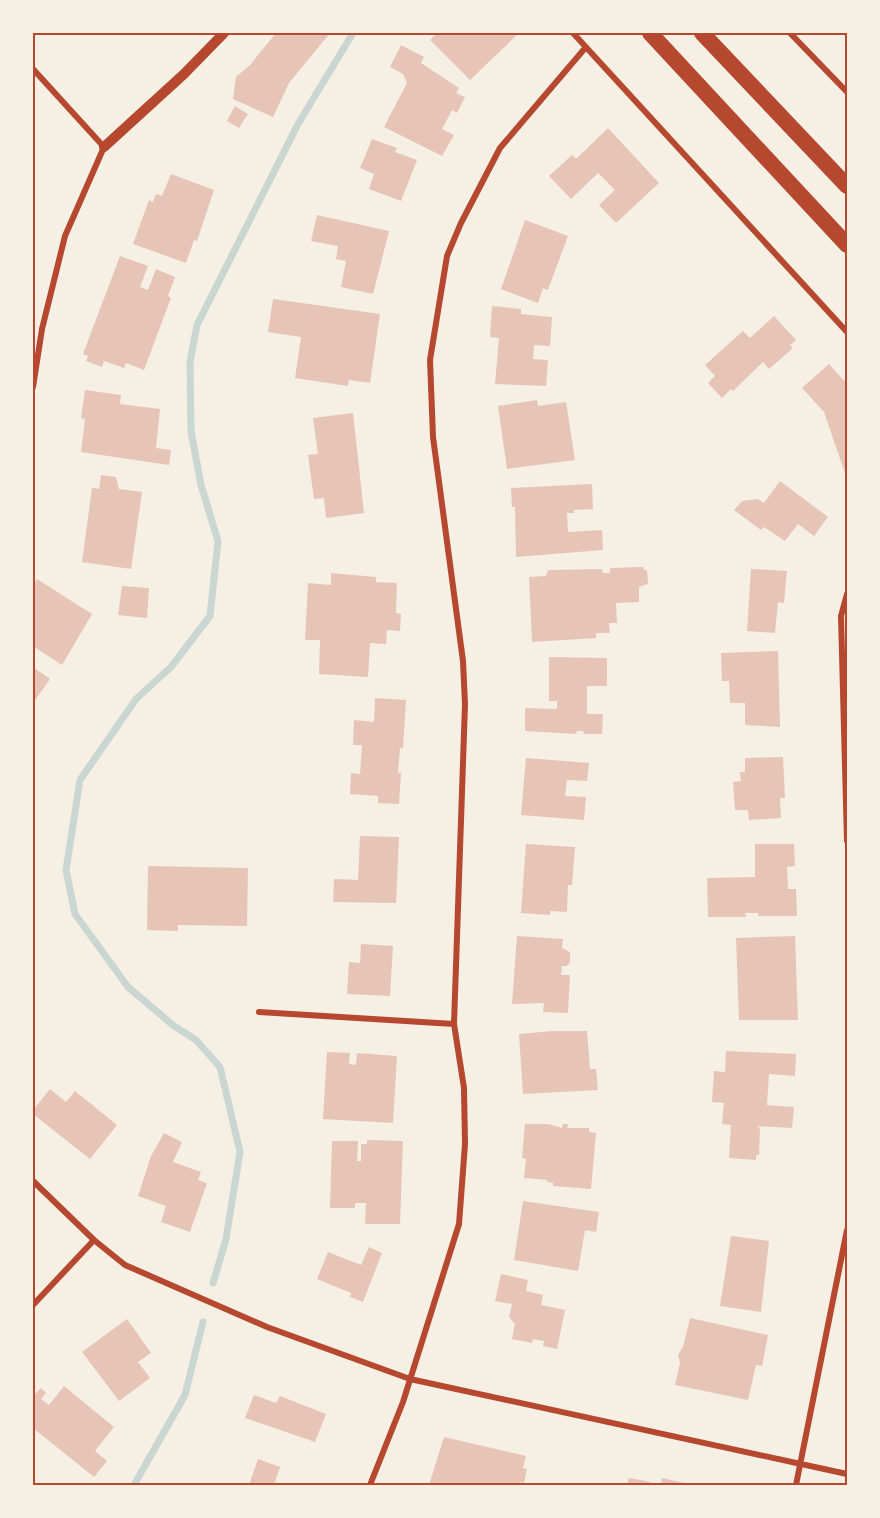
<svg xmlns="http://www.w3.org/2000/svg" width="880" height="1518" font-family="'Exo 2',sans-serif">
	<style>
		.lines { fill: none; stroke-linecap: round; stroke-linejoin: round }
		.stream { stroke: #c9d6d2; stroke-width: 7 }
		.building { fill: #e6c5b7 }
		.minor { stroke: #b5482f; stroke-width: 6 }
		.tertiary { stroke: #b5482f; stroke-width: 10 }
		.trunk { stroke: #b5482f; stroke-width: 16 }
		.neatline { fill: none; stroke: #b5482f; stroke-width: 2 }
	</style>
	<rect width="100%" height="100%" fill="#f6efe4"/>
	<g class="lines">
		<path class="stream" d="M213,1283L226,1239L240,1152L220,1067L196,1040L174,1026L128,987L75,914L66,870L80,780L136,699L171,667L210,616L218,541L201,485L191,431L190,362L197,325L298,124L353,33
			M134,1485L185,1395L203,1322"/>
	</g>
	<path class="building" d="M276,33H330L289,83L273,117L233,99L236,77L250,65Z
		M437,33L454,35L519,33L470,80L430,40Z
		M401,45L424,57L421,63L459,88L456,93L465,97L457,113L452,110L442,129L454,135L442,156L384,127L407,83L403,74L390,67Z
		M235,106L248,114L239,128L227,121Z
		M608,128L659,183L616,223L599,205L615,190L598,173L571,199L549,176L572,155L576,159Z
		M372,139L397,148L395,152L417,160L401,201L369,189L374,174L360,168Z
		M171,174L214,190L197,241L194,240L186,263L133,244L149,200L153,202L156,194L162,196Z
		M317,215L389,231L373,294L341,287L346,261L336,259L338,246L311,241Z
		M525,220L568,236L548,290L543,288L538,303L501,289Z
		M120,256L148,266L140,287L148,290L156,269L175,277L168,296L171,298L144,370L126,363L124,368L104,361L102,367L86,361L88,356L83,354Z
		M273,299L380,314L370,383L349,380L348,386L295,378L301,337L268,332Z
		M492,306L521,309V314L552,317L550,346L534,345L533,359L548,360L546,386L495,384L499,338L490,337Z
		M774,316L796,340L790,345L793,348L769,369L763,362L733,391L731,389L722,398L708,383L715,376L705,365L743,331L750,338Z
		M829,364L847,384V479L824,412L802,388Z
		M85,390L121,395L120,404L160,409L156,448L171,450L169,465L81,452L85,419L81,418Z
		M537,400L538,406L566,402L575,460L507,469L498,406Z
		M353,413L364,513L326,518L324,498L314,499L308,455L318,454L313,418Z
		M101,475L116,477L119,489L142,492L131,569L82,562L92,488L99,489Z
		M780,481L828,517L814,536L798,524L785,541L764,527L761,530L734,510L742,501L758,499L764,503Z
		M592,484L593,509L574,510V513H567L568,532L602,530L603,550L516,557L515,507H512L511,488Z
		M643,567L644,570H647L648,584L639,587V602L616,603L617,623H609L610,633H596V638L532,642L529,577L546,576L548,570L602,569L603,573H610V568Z
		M751,569L787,571L784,603L778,602L775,633L747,631Z
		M331,573L376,577V582L397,583L396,613L401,614L400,631L387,630L386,644L370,643L368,677L319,674L320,640H305L308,583L331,585Z
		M37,579L92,614L62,665L33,646V586Z
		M122,586L149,588L147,618L118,615Z
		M778,651L780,727L745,725V703H730L729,681H722L721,653Z
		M549,657L607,658V686H587V714H603L602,734H583L584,731H577L576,734L525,731V708L557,709V701H549Z
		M33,667L50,679L33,703Z
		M375,698L406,700L403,748H400L398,773H401L399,804L378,803V796L350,794L351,773L360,774L362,745H353L354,720L374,722Z
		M783,757L785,798H780L781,818L749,820L748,810H735L733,782L741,781L740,772H745V758Z
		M526,758L589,763L587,781L567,780L565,796L586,797L584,820L521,815Z
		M360,836L399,837L396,903L333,902L334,879L358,880Z
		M526,844L575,847L572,885H568L567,912L550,911V915L521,913Z
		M755,844H794L795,866L787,867L788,889H796L797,916H758V913H745L746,917H708L707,878L755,877Z
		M148,866L248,868L247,926L178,925V931L147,930Z
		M517,936L563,939L562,948L570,952V962L567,966H562L561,975H570L568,1013L543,1012L544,1003L512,1004Z
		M795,936L798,1020H739L736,938Z
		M361,944L393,946L390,996L347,994L349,962L360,963Z
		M552,1031H587L590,1069H596L598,1090L523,1094L519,1034Z
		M726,1051L796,1054L795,1076L769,1074L767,1105L794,1107L792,1128L757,1126L760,1128L759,1155H756V1160L729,1158L731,1125L722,1124L724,1103L712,1102L714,1071L725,1072Z
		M327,1052L350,1053L349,1064L356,1065L357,1053L397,1056L393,1123L323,1119Z
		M50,1089L66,1102L75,1091L117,1125L90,1159L33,1114V1110Z
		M525,1124H548L562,1128L563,1124H568L567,1128H589V1132L596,1133L591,1189L553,1186V1183L547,1182V1180L524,1178L526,1159L522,1158Z
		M164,1133L182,1142L173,1162L201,1172L198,1180L207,1183L190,1232L161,1222L166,1206L138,1196L151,1156Z
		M367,1140L403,1141L400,1224H365L366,1203H355V1208H330L332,1141H358L357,1161H361V1144H367Z
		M523,1201L599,1212L596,1232L585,1230L578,1271L514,1260Z
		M731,1236L769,1241L761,1312L720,1306Z
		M369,1247L382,1253L363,1302L350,1297L351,1293L317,1279L328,1252L361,1265Z
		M501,1274L528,1280L526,1291L543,1295L541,1305L565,1310L557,1349L543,1346L544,1341L533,1339L532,1343L512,1339L515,1324L509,1317L512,1304L495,1301Z
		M690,1318L768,1335L762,1366L756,1365L748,1400L675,1385L680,1363L678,1355L683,1347Z
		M127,1319L151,1353L138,1362L150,1378L119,1401L82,1352Z
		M64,1386L114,1427L95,1451L107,1461L94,1477L33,1428V1392L35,1394L41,1388L46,1393L41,1399L49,1405Z
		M254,1395L276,1403L280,1396L326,1414L315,1442L245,1418Z
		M444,1437L526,1456L523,1468L527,1469L524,1483L521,1482L520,1485H429Z
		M258,1459L280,1467L274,1485H249Z
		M629,1478L646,1481L658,1485H627Z
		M662,1478L689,1484V1485H661Z"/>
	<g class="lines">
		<path class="minor" d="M573,33L847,332
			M790,33L847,92
			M33,69L104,147L65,236L42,329L33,387
			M847,594L841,616L847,841
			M259,1012L454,1024
			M33,1181L94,1240L125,1265L267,1327L410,1379L847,1474
			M33,1305L94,1240
			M370,1485L403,1402L459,1224L465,1144L464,1088L454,1024L465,704L463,661L433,437L430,360L447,256L461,223L500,148L586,47
			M796,1485L847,1230"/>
		<path class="tertiary" d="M104,147L184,74L224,33"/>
		<path class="trunk" d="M650,33L847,245
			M702,33L847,186"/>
	</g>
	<rect width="880" height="1518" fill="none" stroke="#f6efe4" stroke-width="69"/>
	<rect x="34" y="34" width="812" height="1450" class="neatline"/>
</svg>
